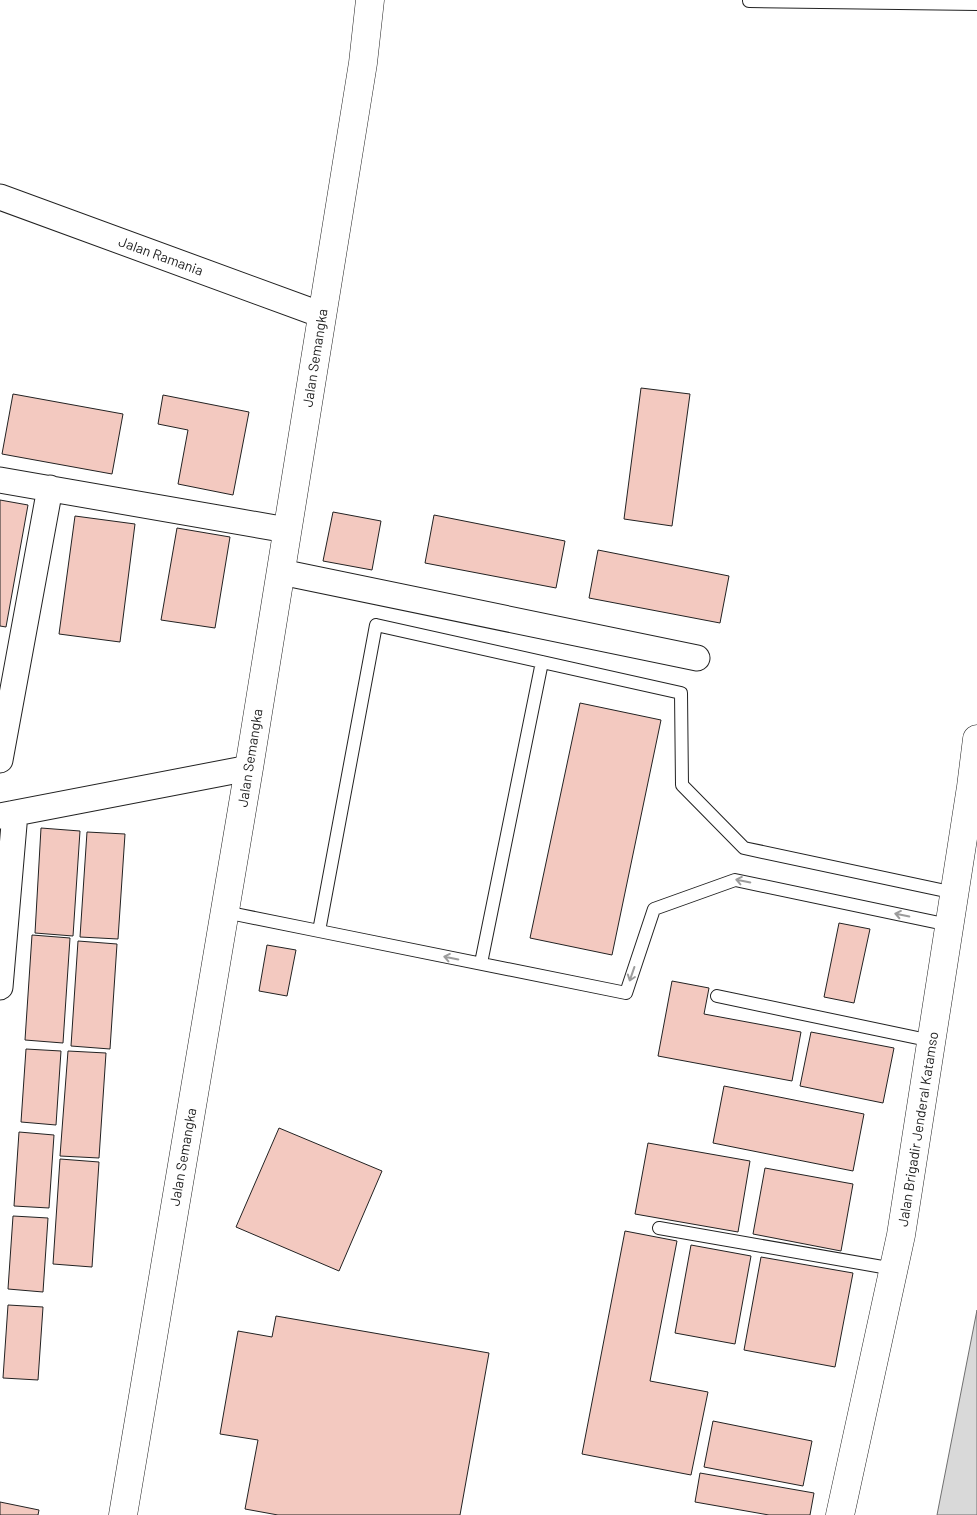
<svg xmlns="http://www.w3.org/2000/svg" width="977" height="1515" font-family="Barlow,sans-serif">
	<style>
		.water { fill: #d9d9d9; stroke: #6f6f6f }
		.building { fill: #f3c9c0; stroke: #222 }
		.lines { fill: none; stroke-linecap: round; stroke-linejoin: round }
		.lane-casing { stroke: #222; stroke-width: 14 }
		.street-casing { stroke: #222; stroke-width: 27 }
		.secondary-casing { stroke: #222; stroke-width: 29 }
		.highway-casing { stroke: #222; stroke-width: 29 }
		.lane { stroke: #fff; stroke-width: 12 }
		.street { stroke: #fff; stroke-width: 25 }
		.secondary { stroke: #fff; stroke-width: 28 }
		.highway { stroke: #fff; stroke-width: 28 }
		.oneway { stroke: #9c9c9c }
		.labels { text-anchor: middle; stroke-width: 4; stroke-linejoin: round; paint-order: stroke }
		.street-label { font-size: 14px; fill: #222; stroke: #fff }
	</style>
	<rect width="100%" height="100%" fill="#fff"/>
	<path class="water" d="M977,1310V1515H937Z"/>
	<path class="building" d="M641,388L690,394L672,526L624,519Z
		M13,394L123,414L112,474L2,454Z
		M163,395L249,412L233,495L178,484L188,430L158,424Z
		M0,500L28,505L6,627L0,626Z
		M333,512L381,521L372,570L323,561Z
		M434,515L565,541L556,588L425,563Z
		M75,516L135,524L120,642L59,634Z
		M177,528L230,537L215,628L161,620Z
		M598,550L729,576L720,623L589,598Z
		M580,703L661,720L612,955L530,938Z
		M41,828L80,831L73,936L35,933Z
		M87,832L125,834L118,939L80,937Z
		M839,923L870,929L854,1003L824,997Z
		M32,935L70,938L63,1043L25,1040Z
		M78,941L117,944L110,1049L71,1046Z
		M267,945L296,950L287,996L259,991Z
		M672,981L709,988L704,1014L801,1032L792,1081L658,1056Z
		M811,1032L894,1048L883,1103L800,1086Z
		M26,1049L61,1051L56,1125L21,1122Z
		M68,1051L106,1053L99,1158L60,1156Z
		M724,1086L864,1114L853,1171L713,1143Z
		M279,1128L382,1171L339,1271L236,1227Z
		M19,1132L54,1135L49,1208L14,1206Z
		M648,1143L750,1161L738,1232L635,1214Z
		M60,1159L99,1162L92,1267L53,1264Z
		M765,1168L853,1184L841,1251L753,1234Z
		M13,1216L48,1218L43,1292L8,1289Z
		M625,1231L677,1241L650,1381L708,1392L691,1475L582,1454Z
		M691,1245L751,1256L735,1344L675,1333Z
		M761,1257L853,1273L835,1367L744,1350Z
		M8,1305L43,1307L38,1380L3,1378Z
		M276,1316L489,1353L460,1515H278L245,1509L258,1440L220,1434L238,1331L272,1337Z
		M713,1421L812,1441L803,1486L704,1467Z
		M700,1473L814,1493L810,1515H769L695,1502Z
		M0,1502L39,1510L38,1515H0Z"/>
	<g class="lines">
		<g class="lane-casing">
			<path id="lane" d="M749,1L977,4
				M225,912L319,931
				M949,925L735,880L654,909L626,993L319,931L376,625L681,693L682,785L744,848L955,893
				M481,963L542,662
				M717,996L932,1041
				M659,1228L894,1269"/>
		</g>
		<g class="street-casing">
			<path id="street" d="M0,197L322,315
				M0,480L287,530
				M281,572L697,658
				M0,760L50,488
				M0,816L249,768
				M0,987L15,813"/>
		</g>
		<g class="secondary-casing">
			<path id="secondary" d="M123,1515L249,768L363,63L370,0"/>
		</g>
		<g class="highway-casing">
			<path id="highway" d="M840,1515L901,1235L971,787L977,739"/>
		</g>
		<use href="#lane" class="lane"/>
		<use href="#street" class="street"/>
		<use href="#secondary" class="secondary"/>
		<use href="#highway" class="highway"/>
	</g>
	<defs><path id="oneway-shaft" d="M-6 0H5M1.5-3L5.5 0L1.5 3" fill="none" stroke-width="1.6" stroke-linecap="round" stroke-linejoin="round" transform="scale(1.25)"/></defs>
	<g class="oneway">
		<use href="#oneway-shaft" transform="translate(743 881) rotate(-169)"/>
		<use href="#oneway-shaft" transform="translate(902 915) rotate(-168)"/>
		<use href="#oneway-shaft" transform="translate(451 958) rotate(-169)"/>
		<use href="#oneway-shaft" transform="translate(632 974) rotate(109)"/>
	</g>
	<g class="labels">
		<g class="street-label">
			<text transform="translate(161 256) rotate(20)" y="5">Jalan Ramania</text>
			<text transform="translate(315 358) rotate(-81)" y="5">Jalan Semangka</text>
			<text transform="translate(250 758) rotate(-81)" y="5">Jalan Semangka</text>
			<text transform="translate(918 1129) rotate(-81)" y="5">Jalan Brigadir Jenderal Katamso</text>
			<text transform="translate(183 1157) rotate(-80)" y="5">Jalan Semangka</text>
		</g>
	</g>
</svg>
